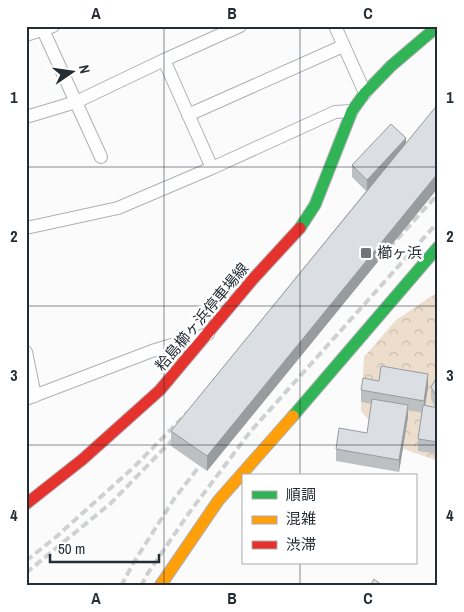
<svg xmlns="http://www.w3.org/2000/svg" width="464" height="612" font-family="'Archivo Narrow','Noto Sans JP',sans-serif">
	<style>
		.forest { fill: url(#forest-crowns) }
		.lines { fill: none; stroke-linecap: round; stroke-linejoin: round }
		.street-casing { stroke: #adb1b5; stroke-width: 14 }
		.fast-casing { stroke: #adb1b5; stroke-width: 13 }
		.slow-casing { stroke: #adb1b5; stroke-width: 13 }
		.jam-casing { stroke: #adb1b5; stroke-width: 13 }
		.street { stroke: #fefefe; stroke-width: 12 }
		.fast { stroke: #30b455; stroke-width: 11 }
		.slow { stroke: #ff9f0a; stroke-width: 11 }
		.jam { stroke: #e5322d; stroke-width: 11 }
		.rail { stroke: #cfd0d0; stroke-width: 4; stroke-dasharray: 8 4; stroke-linecap: butt }
		.wall { fill: #bcc0c3 }
		.shaded-wall { fill: #999c9f }
		.building { fill: #dbdfe3; stroke: #999c9f }
		.grid { fill: none; stroke: #252d34; stroke-width: 1; stroke-opacity: 0.55 }
		.poi-dot { fill: #70757a; stroke: #fff; stroke-width: 2 }
		.labels { text-anchor: middle; stroke-width: 5; stroke-linejoin: round; paint-order: stroke }
		.poi-label { font-size: 15px; fill: #252d34; stroke: #fff; text-anchor: start }
		.street-label { font-size: 15px; fill: #252d34; stroke: #fff }
		.neatline { fill: none; stroke: #252d34; stroke-width: 2 }
		.grid-label { font-size: 16px; text-anchor: middle; font-weight: bold; fill: #252d34 }
	</style>
	<defs>
		<pattern id="forest-crowns" width="20" height="18" patternUnits="userSpaceOnUse" patternTransform="scale(1.25)"><rect width="20" height="18" fill="#ecddcc"/><path d="M2 6a3 3 0 1 1 6 0M12 15a3 3 0 1 1 6 0" fill="none" stroke="#cabeb0"/></pattern>
	</defs>
	<rect width="100%" height="100%" fill="#fbfbfb"/>
	<path class="forest" d="M438,292V461L390,444L361,411L364,357L396,320Z"/>
	<g class="lines">
		<g class="street-casing">
			<path id="street" d="M335,26L365,93
				M43,30L101,157
				M26,35L53,26
				M164,60L212,168
				M188,115L343,46
				M26,117L76,102L164,60L240,26
				M26,228L118,208L212,168L335,112L352,111
				M26,352L35,396
				M26,399L152,351L208,334"/>
		</g>
		<g class="fast-casing">
			<path id="fast" d="M300,228L315,205L352,111L365,93L391,66L438,26
				M293,416L438,247"/>
		</g>
		<g class="slow-casing">
			<path id="slow" d="M160,586L218,501L293,416"/>
		</g>
		<g class="jam-casing">
			<path id="jam" d="M26,504L83,459L160,390L253,279L300,228"/>
		</g>
		<use href="#street" class="street"/>
		<use href="#fast" class="fast"/>
		<use href="#slow" class="slow"/>
		<use href="#jam" class="jam"/>
		<path class="rail" d="M381,257L438,194
			M26,561L56,537L134,467L188,412
			M26,573L111,503L181,431
			M121,586L134,562L174,499L208,455
			M141,586L148,573L189,513L250,432L438,222"/>
	</g>
	<path class="wall" d="M438,104V188L207,471L171,446V431L366,191L352,177V165L406,143Z
		M438,375V454L418,451V439L422,413L408,410V417L399,472L336,461V449L367,433L372,404L361,402V390L379,381L428,387L425,406L435,407L431,399V387Z"/>
	<path class="shaded-wall" d="M406,138V150L367,192V180Z
		M438,173V188L207,471V456Z
		M428,374V387L424,413V401Z
		M408,405V417L399,472V460Z"/>
	<path class="building" d="M438,104V173L207,456L171,431Z
		M391,124L406,138L367,180L352,165Z
		M381,366L428,374L424,401L361,390L363,378L379,381Z
		M438,375V399L431,387Z
		M372,399L408,405L399,460L336,449L339,428L367,433Z
		M423,405L438,408V442L418,439Z
		M374,579L383,586H370Z"/>
	<path class="grid" d="M164,26V586M300,26V476M26,167H438M26,306H438M26,445H438M300,563V586"/>
	<rect class="poi-dot" x="360" y="247" width="12" height="12" rx="2.5"/>
	<g class="labels">
		<g class="poi-label">
			<text x="377" y="258">櫛ヶ浜</text>
		</g>
		<g class="street-label">
			<text transform="translate(202 317) rotate(-50)" y="5">粭島櫛ヶ浜停車場線</text>
		</g>
	</g>
	<rect width="464" height="612" fill="none" stroke="#ffffff" stroke-width="55"/>
	<rect x="242" y="474" width="175" height="90" fill="#ffffff" stroke="#a8abae"/>
	<rect x="252" y="491" width="25" height="8" fill="#30b455" stroke="#a8abae"/>
	<text x="286" y="500" font-size="15" fill="#252d34">順調</text>
	<rect x="252" y="516" width="25" height="8" fill="#ff9f0a" stroke="#a8abae"/>
	<text x="286" y="524" font-size="15" fill="#252d34">混雑</text>
	<rect x="252" y="541" width="25" height="8" fill="#e5322d" stroke="#a8abae"/>
	<text x="286" y="550" font-size="15" fill="#252d34">渋滞</text>
	<g transform="translate(72 72) rotate(77)" stroke="#ffffff" stroke-width="4" paint-order="stroke">
	<path d="M0-4L9 19L0 12L-9 19Z" fill="#252d34"/>
	<text y="-8" font-size="14" font-weight="bold" text-anchor="middle" fill="#252d34">N</text>
	</g>
	<path d="M50 554v8h109v-8" fill="none" stroke="#252d34" stroke-width="2.5"/>
	<text x="58" y="554" font-size="15" fill="#252d34" stroke="#ffffff" stroke-width="4" paint-order="stroke">50 m</text>
	<rect x="28" y="28" width="408" height="556" class="neatline"/>
	<g class="grid-label">
		<text x="96" y="19">A</text>
		<text x="232" y="19">B</text>
		<text x="368" y="19">C</text>
		<text x="14" y="103">1</text>
		<text x="450" y="103">1</text>
		<text x="14" y="242">2</text>
		<text x="450" y="242">2</text>
		<text x="14" y="381">3</text>
		<text x="450" y="381">3</text>
		<text x="14" y="521">4</text>
		<text x="450" y="521">4</text>
		<text x="96" y="604">A</text>
		<text x="232" y="604">B</text>
		<text x="368" y="604">C</text>
	</g>
</svg>
